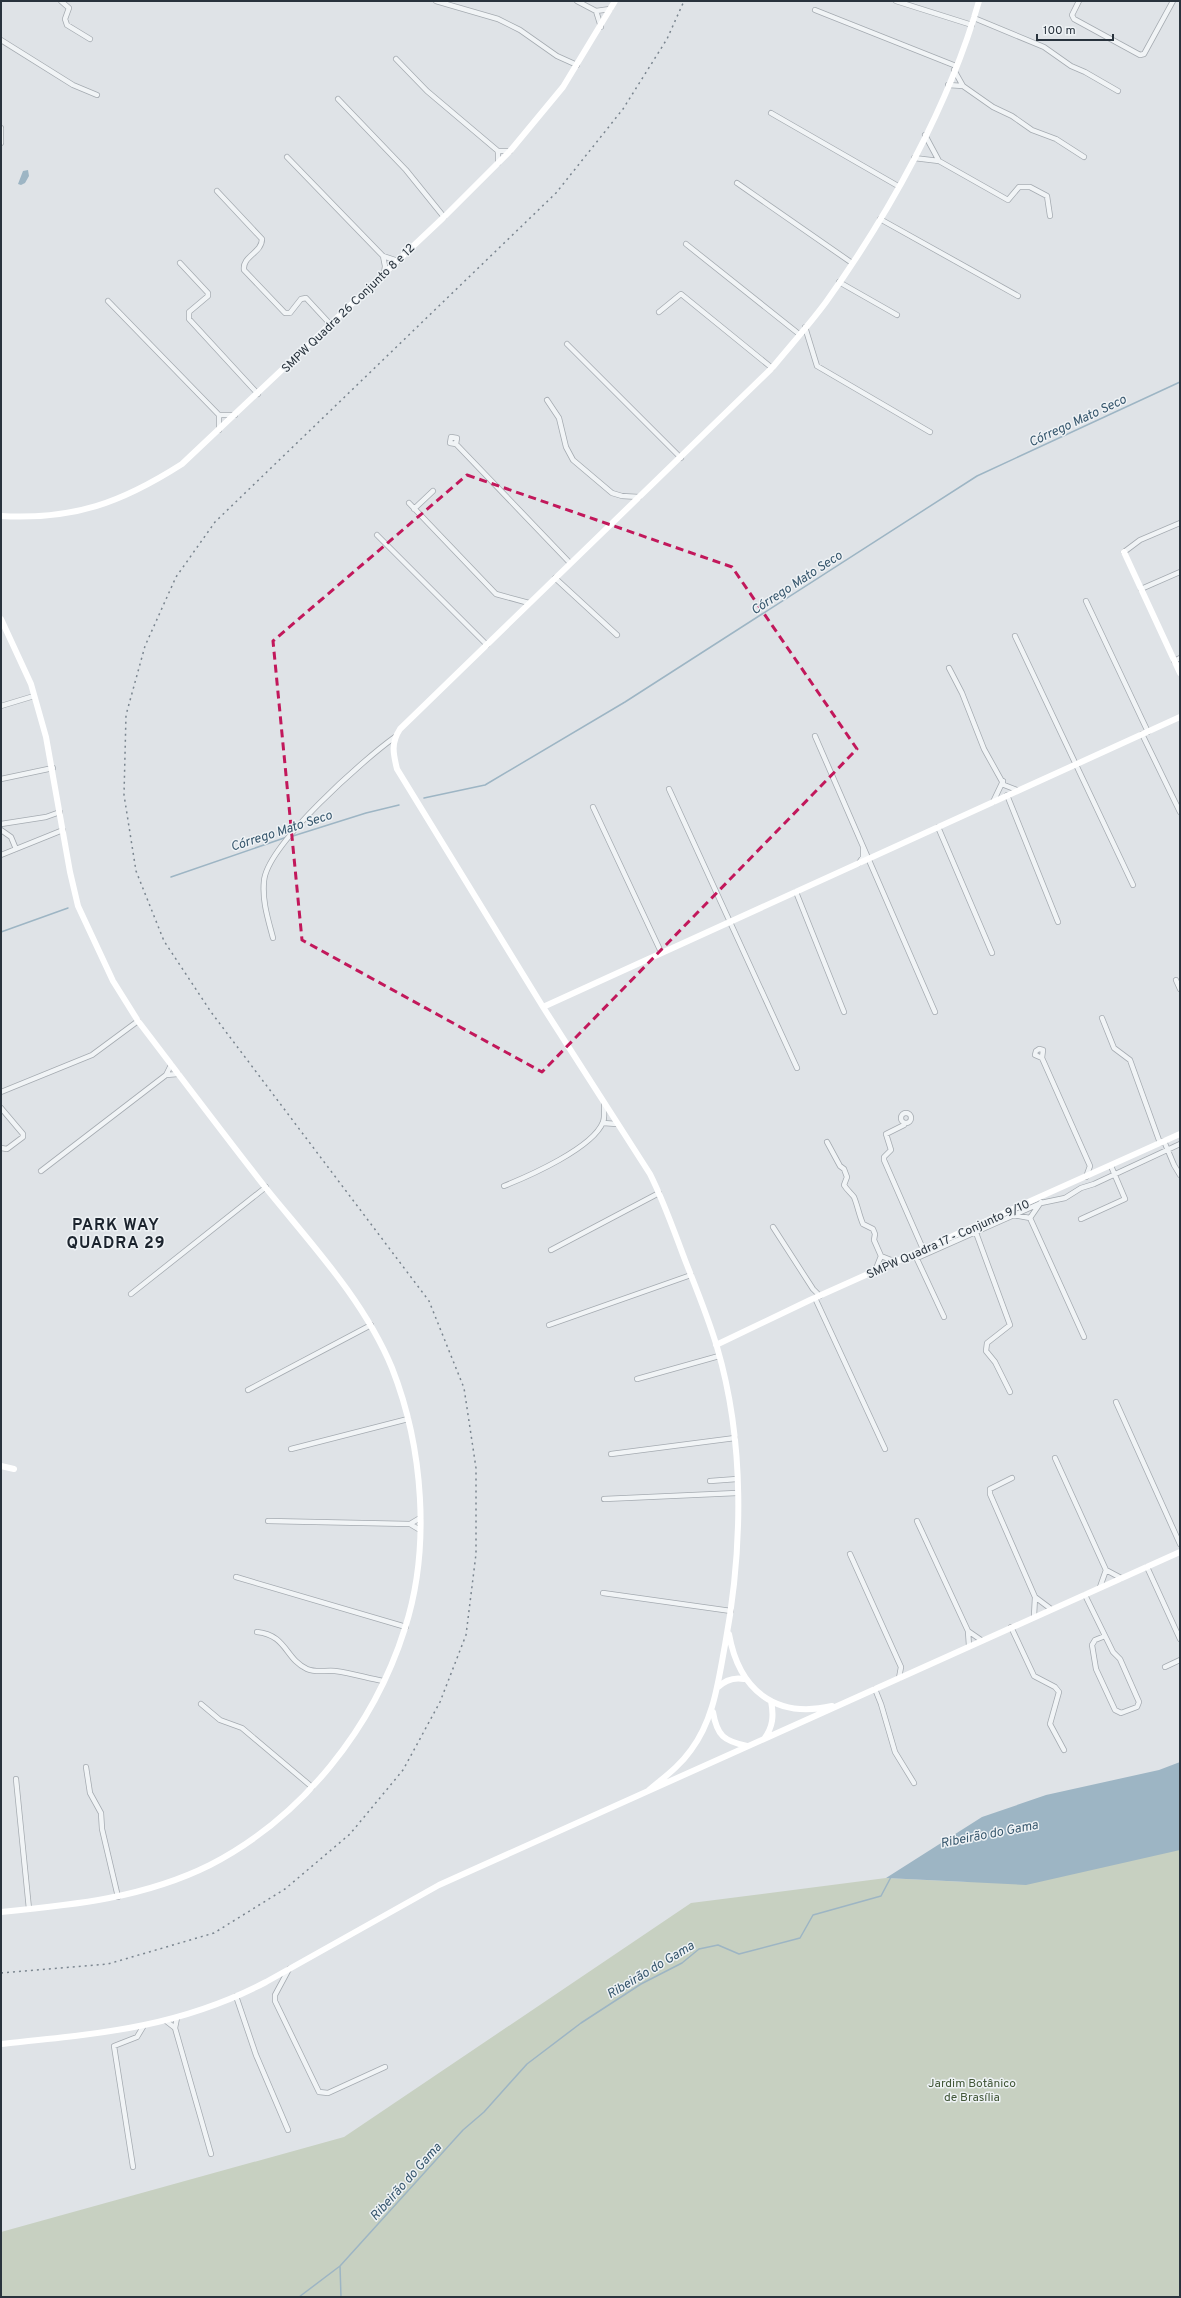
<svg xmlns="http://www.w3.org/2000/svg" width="1181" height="2298" font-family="Overpass,sans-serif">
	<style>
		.green { fill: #c7d0c1 }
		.water { fill: #9db5c4 }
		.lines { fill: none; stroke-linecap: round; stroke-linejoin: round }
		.stream { stroke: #9db5c4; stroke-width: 1.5 }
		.street-casing { stroke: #a5abb1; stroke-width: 6 }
		.street { stroke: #f1f4f6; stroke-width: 4.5 }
		.secondary { stroke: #fff; stroke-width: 6 }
		.rail { stroke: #7a858f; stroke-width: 1.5; stroke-dasharray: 2 4; stroke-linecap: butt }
		.marked { fill: none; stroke: #c2185b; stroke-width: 3; stroke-dasharray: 8 5; stroke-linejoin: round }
		.labels { text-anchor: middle; stroke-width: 3; stroke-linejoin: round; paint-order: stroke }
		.street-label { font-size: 12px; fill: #29333d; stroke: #eef2f5 }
		.park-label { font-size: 12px; fill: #425738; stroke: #eef2f5 }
		.water-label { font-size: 13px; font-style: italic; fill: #37576d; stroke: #eef2f5 }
		.district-label { font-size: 16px; font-weight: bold; letter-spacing: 1px; fill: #1c242e; stroke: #eef2f5 }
	</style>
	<rect width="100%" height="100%" fill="#dfe3e7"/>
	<path class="green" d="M1175,1850H1180V2297H1V2232L344,2137L691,1903L886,1878L966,1882Z"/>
	<path class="water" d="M28,170L29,176L25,183L21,185L18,184L23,171Z
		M1180,1762V1850L1026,1885L886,1878L982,1817L1046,1795L1159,1770Z"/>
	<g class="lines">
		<path class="stream" d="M424,798L485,785L625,702L977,476L1180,382
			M293,836L366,813L399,805
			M171,877L287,837
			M1,932L68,908
			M340,2266L341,2297
			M299,2297L340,2266L463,2130L484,2112L527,2064L581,2023L641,1984L682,1963L699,1949L718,1945L739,1954L800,1938L813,1915L881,1896L891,1877"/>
		<g class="street-casing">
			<path id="street" d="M61,1L69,8L65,19L67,25L90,39
				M436,1L498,19L520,30L557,56L577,65
				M577,1L596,11L610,9
				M896,1L972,25
				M1079,1L1072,15L1074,19L1140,55L1144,54L1173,1
				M815,10L956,66
				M596,11L601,27
				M974,18L1044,47L1071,66L1085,72L1118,91
				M1,40L73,85L97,95
				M396,59L427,91L498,151H510
				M954,70L963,86L993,107L1012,116L1032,130L1056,139L1084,157
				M948,85L963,86
				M338,99L406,170L444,217
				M771,113L898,186
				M1,128V143
				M925,135L939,161
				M498,151V163
				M287,157L383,256L398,261
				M914,158L939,161L1008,200L1019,187H1030L1047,196L1050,216
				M737,183L852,263
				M217,191L262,239C262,253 242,256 244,270L285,313H290L301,299L306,298L331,325
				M880,219L1018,296
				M686,244L799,334
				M383,256L385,266L384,274
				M180,263L208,293V296L189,312V319L258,394
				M839,282L897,315
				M108,301L219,415V430
				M659,312L681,294L772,368
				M805,327L817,366L930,432
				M567,344L681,458
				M547,400L559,418L566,447L573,460L612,493L622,496L639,497
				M219,415H235
				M456,444L457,438L451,437L450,443L456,444L570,563
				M409,503L496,594L529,603
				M414,509L433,491
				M377,535L487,645
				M1124,552L1140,540L1180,523
				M555,578L617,635
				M1141,589L1180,572
				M1086,601L1148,732
				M1015,636L1133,885
				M1174,661L1180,658
				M949,668L962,693L984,749L1004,785L1017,790
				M1,706L34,696
				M1142,734L1180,812
				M815,736L935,1012
				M1,779L53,768
				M669,789L797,1068
				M1007,795L1058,922
				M993,802L1003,781
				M593,807L661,952
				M1,824L46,817L60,812
				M938,827L992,953
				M1,830L11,837L16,849
				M1,855L63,830
				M859,863L863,857V847
				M796,892L844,1012
				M273,938C268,919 262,901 264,881C267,845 364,759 395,737
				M1176,980L1180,989
				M1102,1018L1114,1048L1130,1060L1160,1143
				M1039,1049L1043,1050L1042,1058L1035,1055L1036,1051Z
				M1042,1058L1090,1166L1086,1177
				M166,1075L178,1074
				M1,1092L92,1055L138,1021
				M1,1108L23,1134V1137L7,1149L1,1148
				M901 1118a5 5 0 1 1 10 0a5 5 0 1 1-10 0Z
				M603,1123L617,1124
				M904,1125L886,1134L891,1150L884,1157V1160L923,1249
				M1164,1141L1174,1165L1180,1175
				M827,1142L840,1166L844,1169L847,1177L844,1185C847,1190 851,1193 854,1197C858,1207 859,1215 863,1224L873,1229L875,1234L874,1240L881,1256L875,1271
				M41,1171L166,1075L171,1065
				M504,1186C529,1176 593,1148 603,1122C605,1117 604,1110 604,1104
				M1013,1215L1030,1218
				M1030,1218L1084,1337
				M1030,1218L1041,1202
				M1081,1219L1125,1199L1111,1166
				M773,1227L813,1289L820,1296
				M975,1230L1010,1325L987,1343L986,1351L995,1362L1010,1392
				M551,1250L659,1193
				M881,1256L896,1262
				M916,1257L944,1317
				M917,1258L1041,1203L1065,1198L1081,1188L1094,1184L1180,1144
				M131,1294L266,1187
				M815,1298L885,1449
				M549,1325L691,1275
				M637,1379L719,1356
				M248,1390L371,1325
				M1116,1402L1180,1544
				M291,1449L408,1419
				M611,1454L735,1438
				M1055,1458L1106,1570L1121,1578
				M1012,1478L990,1489V1494L1035,1597L1051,1609
				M710,1481L737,1479
				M604,1499L737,1493
				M268,1521L410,1524L420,1518
				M917,1521L968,1631L969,1646
				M410,1524L420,1530
				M850,1554L901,1667L899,1678
				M1147,1567L1180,1639
				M236,1577L406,1627
				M1100,1587L1106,1570
				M603,1593L731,1611
				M1085,1595L1113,1652L1120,1659L1139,1702L1137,1707L1121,1713L1115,1710L1096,1669L1092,1645L1095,1640L1105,1636
				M1034,1616L1035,1597
				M1011,1627L1034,1676L1055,1687L1059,1692L1050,1724L1064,1750
				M968,1631L981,1640
				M257,1632C287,1635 285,1659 307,1669C316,1673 326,1670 335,1671C351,1673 367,1678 383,1681
				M1165,1667L1180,1660
				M875,1689L881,1704L895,1752L914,1783
				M201,1704L220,1720L242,1728L312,1787
				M86,1767L90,1793L101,1813L102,1829L118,1897
				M16,1779L29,1909
				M289,1969L275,1995V2001L319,2092L328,2093L385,2067
				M236,1996L256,2055L288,2130
				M177,2018L175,2028L211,2154
				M166,2021L175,2028
				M133,2167L114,2046L137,2037L143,2027"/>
		</g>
		<use href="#street" class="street"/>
		<path class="secondary" d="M1,516C74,520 121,503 182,464L444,217L510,151L563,87L615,1
			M1124,552L1180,673
			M1,619L31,684L46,737L70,872L78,906L113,981L138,1021C180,1076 222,1132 265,1187C311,1244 364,1300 392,1368C423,1447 431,1547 405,1628C374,1727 303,1817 210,1865C144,1898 73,1905 1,1912
			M543,1007L1180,717
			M716,1345L810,1300L1180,1134
			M1,1466L14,1469
			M729,1634C739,1690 775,1719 832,1706
			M717,1688C725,1680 733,1677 744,1679
			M713,1712C717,1736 724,1741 747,1746
			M764,1739C773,1727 774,1716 771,1701
			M648,1791C663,1778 679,1767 691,1750C714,1719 718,1682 725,1645C743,1548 745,1442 717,1347C708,1317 696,1288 685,1260C674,1231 664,1202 650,1174L543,1007L397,769C393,753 391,743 400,729L772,368C790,346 809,325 826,302C889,214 949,106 979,1
			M1,2044C97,2034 178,2028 266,1982L439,1885L1180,1552"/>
		<path class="rail" d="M1,1973L108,1964L214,1933L285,1889L350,1834L403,1770L440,1702L466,1635L476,1554V1468L464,1388L429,1301L211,1012L164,941L136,871L124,795L126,715L145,646L176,577L215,522L556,193L623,109L667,39L684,1"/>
	</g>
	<path class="marked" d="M467,475L732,567L857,749L542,1072L302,940L273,641Z"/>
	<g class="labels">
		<g class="street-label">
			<text transform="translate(348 308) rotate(-44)" y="4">SMPW Quadra 26 Conjunto 8 e 12</text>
			<text transform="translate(948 1239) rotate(-24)" y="4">SMPW Quadra 17 - Conjunto 9/10</text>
		</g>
		<g class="park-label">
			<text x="972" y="2087">Jardim Botânico<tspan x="972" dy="14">de Brasília</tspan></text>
		</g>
		<g class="water-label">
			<text transform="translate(1077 420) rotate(-25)" y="5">Córrego Mato Seco</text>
			<text transform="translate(796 582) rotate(-33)" y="5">Córrego Mato Seco</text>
			<text transform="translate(281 830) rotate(-18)" y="5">Córrego Mato Seco</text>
			<text transform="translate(989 1833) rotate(-11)" y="5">Ribeirão do Gama</text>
			<text transform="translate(650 1969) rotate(-31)" y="5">Ribeirão do Gama</text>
			<text transform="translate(405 2181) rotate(-48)" y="5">Ribeirão do Gama</text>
		</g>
		<g class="district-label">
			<text x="116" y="1230">PARK WAY<tspan x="116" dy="18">QUADRA 29</tspan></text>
		</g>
	</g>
	<rect width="1181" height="2298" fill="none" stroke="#29333d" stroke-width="4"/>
	<path d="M1037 34v6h76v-6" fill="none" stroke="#29333d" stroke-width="2"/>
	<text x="1043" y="34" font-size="12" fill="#29333d" stroke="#eef2f5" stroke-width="3" paint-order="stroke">100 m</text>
</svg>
